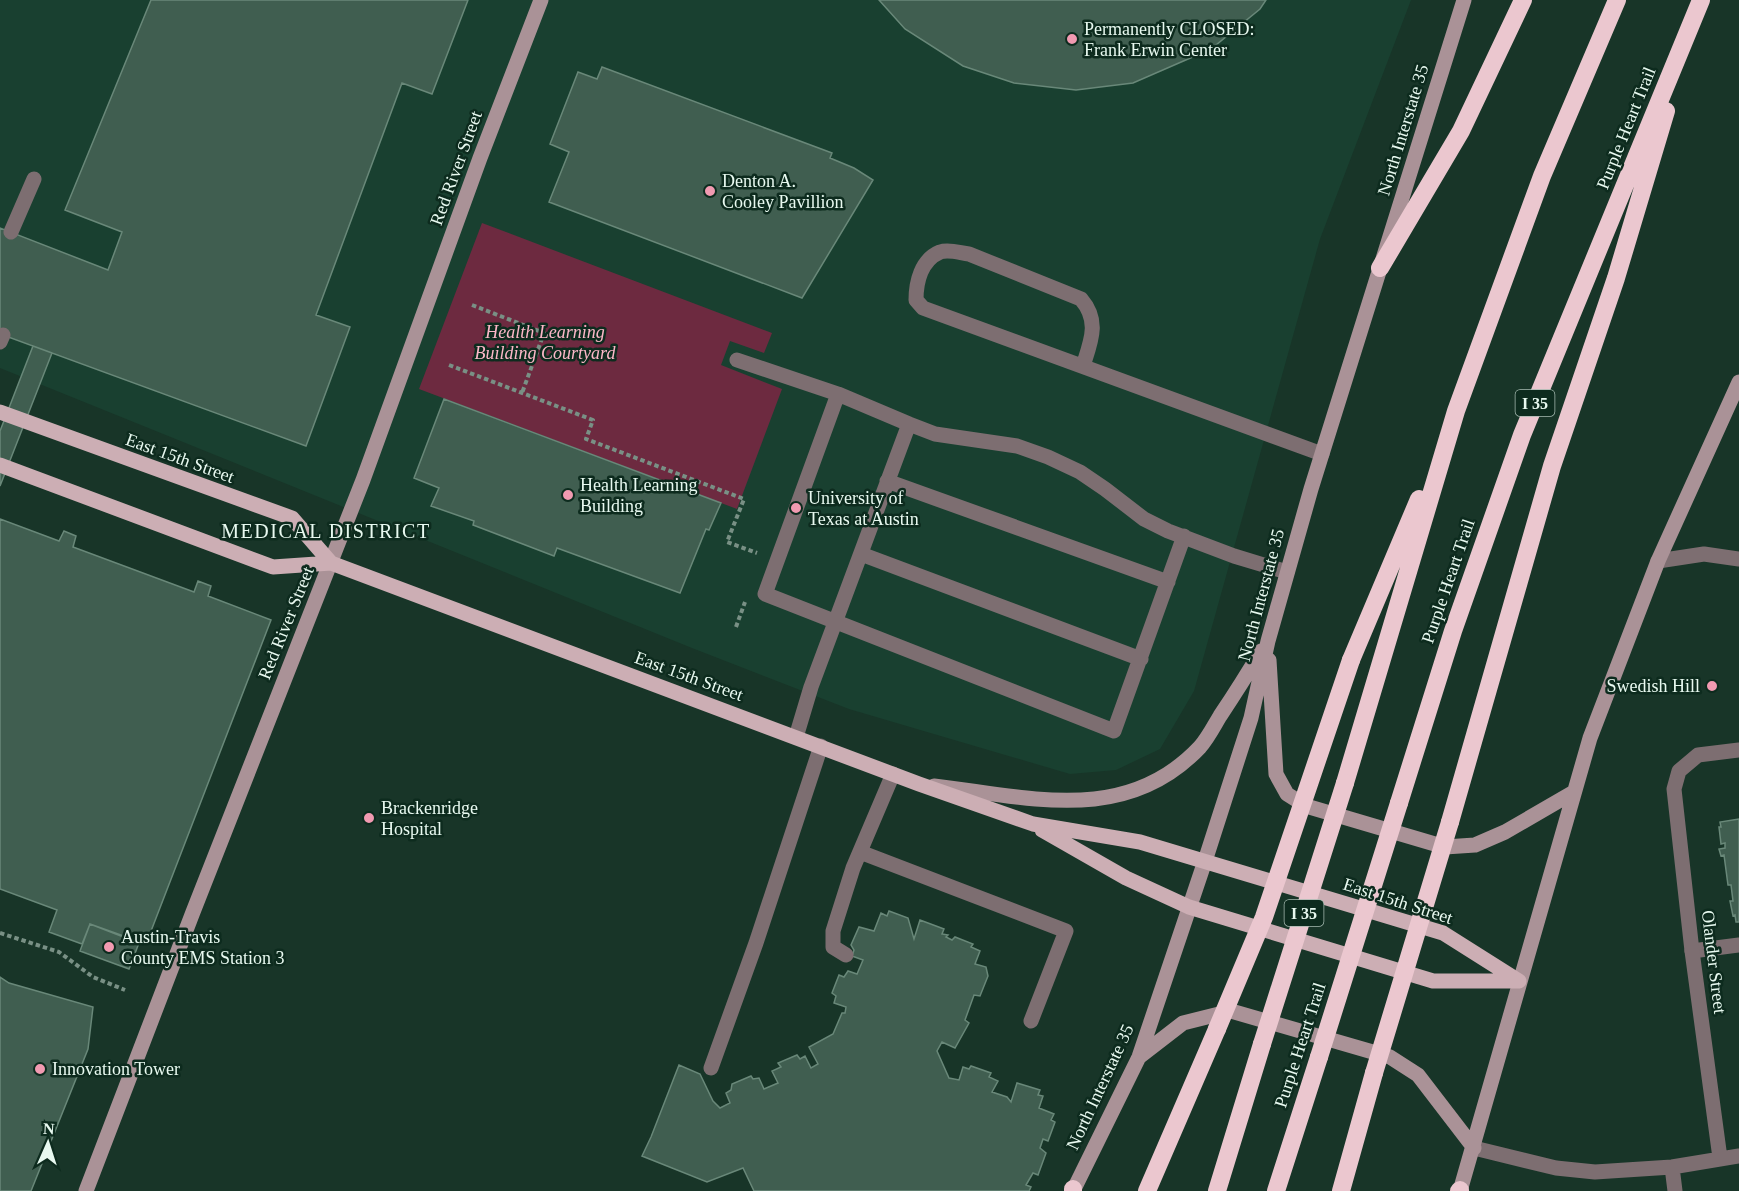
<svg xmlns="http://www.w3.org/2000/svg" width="1739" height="1191" font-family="'Times New Roman',serif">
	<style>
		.built { fill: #194030 }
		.green { fill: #6d2a40 }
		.building { fill: #405e50; stroke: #698879; stroke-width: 1.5 }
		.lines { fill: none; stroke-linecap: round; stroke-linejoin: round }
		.path { stroke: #799085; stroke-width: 4; stroke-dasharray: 4.5 3; stroke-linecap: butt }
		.service { stroke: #7d6e71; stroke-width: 15 }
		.minor { stroke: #7d6e71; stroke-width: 15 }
		.secondary { stroke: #aa9297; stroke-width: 15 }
		.primary { stroke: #ccaeb4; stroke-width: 15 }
		.motorway { stroke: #ebc7cf; stroke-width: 18 }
		.motorway-bridge { stroke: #ebc7cf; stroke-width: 18 }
		.poi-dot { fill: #f19ab1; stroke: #0d2b1e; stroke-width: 2 }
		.labels { text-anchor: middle; stroke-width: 5; stroke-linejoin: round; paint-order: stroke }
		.shield { fill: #0d2b1e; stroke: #a6bbb1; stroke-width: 1.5 }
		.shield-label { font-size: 16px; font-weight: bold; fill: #e8f9f0 }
		.poi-label { font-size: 18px; fill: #e8f9f0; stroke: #0d2b1e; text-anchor: start }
		.street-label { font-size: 18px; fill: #e8f9f0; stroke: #0d2b1e }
		.park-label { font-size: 18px; font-style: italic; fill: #fcb7c8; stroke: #0d2b1e }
		.neighbourhood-label { font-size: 20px; letter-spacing: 1.5px; fill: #e8f9f0; stroke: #0d2b1e }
	</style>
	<rect width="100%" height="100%" fill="#183528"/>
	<path class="built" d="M0,0H1411L1320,239L1194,691L1160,749L1116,770L1070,774L849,709L692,648L0,368Z"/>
	<path class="green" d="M482,223L772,333L764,353L730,341L721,365L782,389L737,509L419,389Z"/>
	<path class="building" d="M151,0H468L432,94L402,83L316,315L350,327L306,446L0,334V228L108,270L122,232L65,210Z
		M879,0H1266L1260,9L1211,49L1133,83L1076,90L1014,83L963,66L905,29Z
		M602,67L832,153L830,158L854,168L873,180L802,298L549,202L569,152L550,144L578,72L597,79Z
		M33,346L52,353L0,486V431Z
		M444,399L721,503L709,530L706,529L680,593L557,548L554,556L473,525L474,521L431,506L439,488L414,478Z
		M0,519L59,541L64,531L76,536L73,547L194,592L198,581L211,586L208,596L271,620L146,944L90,924L82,944L49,932L57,910L0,889Z
		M1739,819V922H1736L1735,915L1733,916L1730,901H1733L1731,885H1728L1724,855L1721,856L1719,849L1725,848V843L1721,844L1719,827H1721L1720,822Z
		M889,911L908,918L914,939L920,920L944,929L942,934L948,935L946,937L952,940L955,937L973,944L971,947L980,951L975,964L986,967L988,976L980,996L974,995L965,1020L969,1023L955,1048L942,1042L937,1051L949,1078L959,1080L963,1067L969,1069L971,1066L991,1073L989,1077L998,1081L992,1092L1007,1097L1011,1102L1017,1083L1040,1090L1038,1095L1043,1096L1039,1108L1054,1114L1051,1120L1055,1122L1048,1141L1043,1139L1040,1148L1046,1153L1038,1175L1033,1173L1026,1185L1031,1187L1029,1191H754L743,1168L707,1182L642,1156L651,1137L679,1065L700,1074L713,1101L720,1108L730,1103L726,1093L731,1090L732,1084L751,1076L753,1079L759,1078L764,1089L778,1083L772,1071L781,1067L778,1063L797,1055L800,1059L805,1056L811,1068L818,1064L809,1047L833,1034L842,1013H845L846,1007L834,1003L836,996L832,993L839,975L844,977L848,971L857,974L863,960L852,956L854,950L851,945L859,927L874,931L881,913L887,916Z
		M90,924L139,943L129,969L80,951Z
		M0,977L9,983L93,1007L88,1049L31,1191H0Z"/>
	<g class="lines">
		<path class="path" d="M472,305L544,333L522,393
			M449,365L593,420L586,439L744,499L727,542L757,553
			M736,627L745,602
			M0,933L59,952L93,977L125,990"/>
		<path class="service" d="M11,232L34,179
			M0,342L3,335
			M737,360L838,394
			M1083,366C1091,341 1100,321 1081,299L969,254C960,253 949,249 940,252C921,260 916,282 916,300L923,308L1322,454
			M909,424L838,394L765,594L1114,731L1184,536
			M887,481L1168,582
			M861,554L1141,659
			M796,737L811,687L909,424L935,434L1017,446L1048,457L1080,472L1105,489L1144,519L1168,531L1234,556L1287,572
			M860,852L1066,931L1031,1021
			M1692,951L1739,945
			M846,955L833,947V931L853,868L893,774
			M711,1068L756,943L821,746"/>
		<path class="minor" d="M1658,561L1704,554L1739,559
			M1474,1148L1556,1168L1595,1172L1672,1167L1739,1156
			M1720,1158L1692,951L1674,789L1679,771L1698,755L1739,750
			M1672,1167L1675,1191"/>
		<path class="secondary" d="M1269,660L1276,774L1287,794L1306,806L1445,847L1475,845L1505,832L1574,792
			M934,786C1029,797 1126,826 1200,747C1208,738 1214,726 1220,716C1234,695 1248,673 1261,651
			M1139,1057L1183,1023L1231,1011L1390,1057L1418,1075L1474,1148
			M86,1191L193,912L363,480L480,158L541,0
			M1073,1191L1139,1057L1205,861L1251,718L1268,641L1311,489L1464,0
			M1460,1191L1590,738L1658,561L1739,382"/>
		<path class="primary" d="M0,412L292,518L331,563
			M0,465L273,567L331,563L919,784L1033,824L1140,842L1443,933L1519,981
			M1042,830L1126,878L1189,907L1433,981H1519"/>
		<path class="motorway" d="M1380,268L1461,131L1523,0
			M1351,660L1419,499
			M1345,783L1456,411L1542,176L1617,0
			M1399,803L1453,631L1522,435L1701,0
			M1450,822L1552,466L1616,278L1666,111
			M1073,1191V1189
			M1147,1191L1217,1029
			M1217,1191L1262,1044
			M1276,1191L1319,1057
			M1341,1191L1374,1073
			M1459,1191L1460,1190"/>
		<path class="motorway-bridge" d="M1217,1029L1264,917L1351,660
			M1262,1044L1345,783
			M1319,1057L1399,803
			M1374,1073L1450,822"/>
	</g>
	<g class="poi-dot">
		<circle cx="1072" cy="39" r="6"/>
		<circle cx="710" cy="191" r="6"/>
		<circle cx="568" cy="495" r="6"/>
		<circle cx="796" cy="508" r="6"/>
		<circle cx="1712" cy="686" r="6"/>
		<circle cx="369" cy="818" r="6"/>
		<circle cx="109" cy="947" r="6"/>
		<circle cx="40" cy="1069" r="6"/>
	</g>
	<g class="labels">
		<g class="shield">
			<rect x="1515.5" y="390" width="39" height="26" rx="4.5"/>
			<rect x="1284.5" y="900" width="39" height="26" rx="4.5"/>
		</g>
		<g class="shield-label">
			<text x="1535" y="409">I 35</text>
			<text x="1304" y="919">I 35</text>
		</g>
		<g class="poi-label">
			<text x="1084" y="35">Permanently CLOSED:<tspan x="1084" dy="21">Frank Erwin Center</tspan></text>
			<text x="722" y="187">Denton A.<tspan x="722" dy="21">Cooley Pavillion</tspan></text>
			<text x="580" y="491">Health Learning<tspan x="580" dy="21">Building</tspan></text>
			<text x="808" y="504">University of<tspan x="808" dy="21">Texas at Austin</tspan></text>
			<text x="1700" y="692" text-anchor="end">Swedish Hill</text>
			<text x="381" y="814">Brackenridge<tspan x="381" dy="21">Hospital</tspan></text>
			<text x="121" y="943">Austin-Travis<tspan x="121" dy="21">County EMS Station 3</tspan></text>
			<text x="52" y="1075">Innovation Tower</text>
		</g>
		<g class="street-label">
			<text transform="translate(1626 128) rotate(-68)" y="6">Purple Heart Trail</text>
			<text transform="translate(1403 130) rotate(-73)" y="6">North Interstate 35</text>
			<text transform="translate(456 168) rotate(-70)" y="6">Red River Street</text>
			<text transform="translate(180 458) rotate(20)" y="6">East 15th Street</text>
			<text transform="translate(1448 581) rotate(-71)" y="6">Purple Heart Trail</text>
			<text transform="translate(1261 595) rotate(-75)" y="6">North Interstate 35</text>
			<text transform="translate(286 623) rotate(-68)" y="6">Red River Street</text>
			<text transform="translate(689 676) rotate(20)" y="6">East 15th Street</text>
			<text transform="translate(1398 901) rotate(18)" y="6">East 15th Street</text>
			<text transform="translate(1714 962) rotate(83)" y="6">Olander Street</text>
			<text transform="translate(1300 1045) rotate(-72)" y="6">Purple Heart Trail</text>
			<text transform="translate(1100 1087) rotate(-65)" y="6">North Interstate 35</text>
		</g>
		<g class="park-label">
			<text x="545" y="338">Health Learning<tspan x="545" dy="21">Building Courtyard</tspan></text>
		</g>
		<g class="neighbourhood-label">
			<text x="326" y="538">MEDICAL DISTRICT</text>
		</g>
	</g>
	<g transform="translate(48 1143) rotate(3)" stroke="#0d2b1e" stroke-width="4.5" paint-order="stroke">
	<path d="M0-4.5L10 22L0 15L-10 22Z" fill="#e8f9f0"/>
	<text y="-9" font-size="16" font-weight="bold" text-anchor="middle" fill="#e8f9f0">N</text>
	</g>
</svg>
